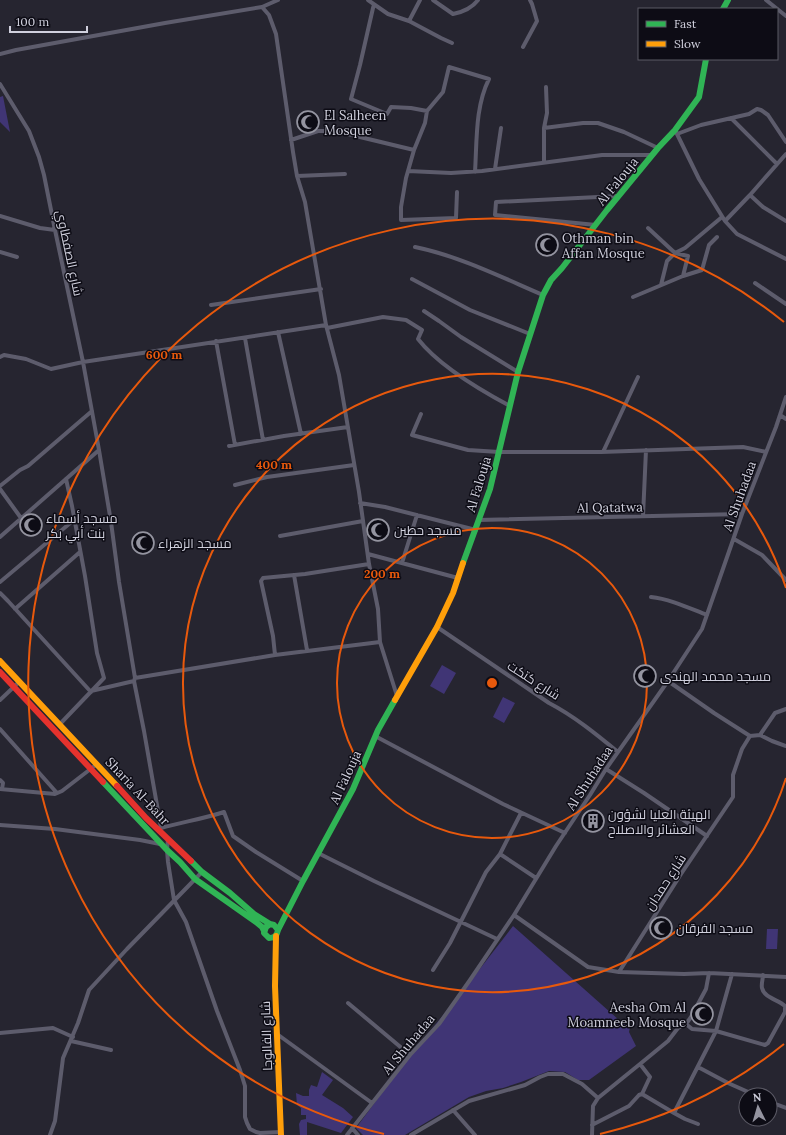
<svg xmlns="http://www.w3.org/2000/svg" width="786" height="1135" font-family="Lora,Cairo,serif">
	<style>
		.green { fill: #403575 }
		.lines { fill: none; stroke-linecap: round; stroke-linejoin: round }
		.street { stroke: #5d5c6c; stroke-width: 4 }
		.fast { stroke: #30b455; stroke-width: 6 }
		.slow { stroke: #ff9f0a; stroke-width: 6 }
		.jam { stroke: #e5322d; stroke-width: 6 }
		.ring { fill: none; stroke: #e8590c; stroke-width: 2 }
		.labels { text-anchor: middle; stroke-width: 3; stroke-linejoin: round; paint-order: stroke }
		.poi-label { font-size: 13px; fill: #d0d0dd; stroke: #0d0c15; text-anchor: start }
		.street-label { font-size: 13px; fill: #d0d0dd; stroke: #0d0c15 }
		.centre { fill: #e8590c; stroke: #0d0c15; stroke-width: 2 }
		.ring-label { font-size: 12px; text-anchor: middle; font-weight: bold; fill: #e8590c; stroke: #0d0c15; stroke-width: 3; stroke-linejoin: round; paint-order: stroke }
	</style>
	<rect width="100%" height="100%" fill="#262530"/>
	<path class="green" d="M3,96L10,132L0,122V97Z
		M442,665L456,673L444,694L430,686Z
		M503,697L515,703L504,723L493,717Z
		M513,926L619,1020L630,1027L629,1032L636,1046L589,1080H578L565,1072L549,1071L521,1082L503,1088L486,1091L469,1097L405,1135H363L356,1128L410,1055L455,1001Z
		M767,929H778L777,949H766Z
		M322,1072L333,1080L322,1095L343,1108L353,1117L341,1133L307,1122V1135H300L299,1124L301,1120L306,1119V1115H301V1108L297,1105L296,1093L303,1096H309V1090L311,1085L317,1087Z"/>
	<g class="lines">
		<path class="street" d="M368,0L388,14L409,21L420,0
			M433,0L453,14C463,12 472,8 478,0
			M766,0L786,16
			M374,5L373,8L360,65L351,99L387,114L391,107L411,108L427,111
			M262,7L278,0
			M409,21L441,38L452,43
			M523,47L537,21L532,4L530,0
			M0,54L16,50L165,23L262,7L269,15L276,34L293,152L297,176L305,202L326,325L339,375L359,492L369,564L378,609L380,642L397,696
			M0,84L29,131L39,157L44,175L55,230L83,362L99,450L111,522L119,582L135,678L134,681L144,731L161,828L158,829
			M731,118L777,164
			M544,128L583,123H598L624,132L658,148
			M676,132L677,134L701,125L749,114L757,109L761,110L768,115L786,142
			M677,134L699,179L725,221L750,195
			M291,140L318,131H335L414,150
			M786,154L750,195L763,207L786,221
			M544,163V128L547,113L546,87
			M495,169L501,128
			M408,171L451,173L482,171L602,155H652
			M297,176L345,174
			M457,192L456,218L401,220V207L406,178L414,150L425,123L427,111L443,92L449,67L489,79C475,107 477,141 475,172
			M0,216L40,228L55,230
			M725,221L737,234L786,259
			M596,225L495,215L496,202L618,196
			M648,228L675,253L688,256L683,276L702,270L709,245L717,237
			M415,247C459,256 501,277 543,295
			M0,252L17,257
			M412,279L470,310L530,334
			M755,283L786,304
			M661,285L667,261L675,253L685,248L722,217
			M633,297L683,276
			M211,305L321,289
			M424,311L439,321L461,337L518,372
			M327,328L383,317L406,320L422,330L418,339C439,366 480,390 510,406
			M278,332L301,434
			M245,338L263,440
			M216,341L235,445
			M0,357L4,355L26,359L51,369L83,362L326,325
			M421,414L412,435L468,450L499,452H601L743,447L766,452
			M780,415L786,419
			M229,446L284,436L348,427
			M603,452L638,377
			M235,485L267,477L354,465
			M0,486L20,470L28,466L92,411
			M0,489L21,518
			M360,503L385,507L476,530
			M643,516L646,450
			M478,520L742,514
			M280,536L363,521
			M0,537L99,450
			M734,539L762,555L786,580
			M368,554L458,578
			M402,563L417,515
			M294,575L307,650
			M0,582L75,519
			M0,593L8,601L91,692
			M651,597C670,599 689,608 707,615
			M15,609L80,552
			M437,627L549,703C574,716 596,734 618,752
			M275,655L273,636L261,581L263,578L305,574L369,564
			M135,678L275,655L380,642
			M668,681L714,713L750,736L760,735L772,741L786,746
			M91,691L134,681
			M0,700L19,682
			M60,724L104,678L97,653L85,576L72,506L66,479
			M0,729L57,793
			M760,735L775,713L786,709
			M375,736L503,804L565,833
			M606,769L644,793L707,836
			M0,780L3,783L2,789
			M0,789L55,794L62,791L97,764
			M0,825L55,829L140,840L160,844
			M161,828C182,822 203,819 224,812L233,836L256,852L303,881
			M168,839L167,850L168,862L174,900L186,922L217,1011L240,1070L245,1086V1117L247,1123L250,1129L256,1132L260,1133L281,1132
			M318,853L374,881L497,939
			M500,854L521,813
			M514,915L588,967L619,972L684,974L709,973L786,977
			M433,970L450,943L486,872L500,854L536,878
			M619,972L681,874L733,797V775L742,749L750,736
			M348,1003L410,1055
			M686,1024L692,1029L716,1031L765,1045L768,1043L785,1012V1006C779,1000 764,998 762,988C761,984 763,979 763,975
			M0,1033L53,1028L73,1037
			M277,1034L372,1103
			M71,1041L111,1050
			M698,1067L728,1083L755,1095
			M642,1094L674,1113L716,1031L732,974
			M598,1098L640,1064
			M770,1102L786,1108
			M453,1110L475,1135
			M674,1113L685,1119L698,1124
			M592,1125L629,1106L639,1095L642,1094L650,1077L640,1064L668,1041L678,1028L686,1024L691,1017L706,989L709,973
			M352,1128L358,1135
			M50,1135L55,1121L63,1058L78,1023L89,990L127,949L202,872
			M347,1135L410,1055L439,1024L470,980L514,915L556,846L590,795L606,769L668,681L702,629L725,563L742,514L776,427L786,397
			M411,1135L469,1101L525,1085L540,1077L548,1074H563L582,1084L598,1098L593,1106L592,1135"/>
		<path class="fast" d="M723,9L728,0
			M463,563L490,489L518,372L543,295L551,280L562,268L607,210L658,148L675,130L699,97L706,59
			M103,782L167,850L180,862L195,879L256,922L262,927L264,931
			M191,861L202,872L230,893L254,914L270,924
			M278,930L274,925L270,924L266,927L264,933L269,938C274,938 277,936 278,930L303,881L353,789L378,730L395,700"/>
		<path class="slow" d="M0,661L117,786
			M395,700L437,627L453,593L463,563
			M276,936L275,986L281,1135"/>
		<path class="jam" d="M0,672L103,782
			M117,786L146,818L191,861"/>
	</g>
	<g class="ring">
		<circle cx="492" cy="683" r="155"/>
		<path d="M786 778A309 309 0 1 1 786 588"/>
		<path d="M784 1044A464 464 0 0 1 600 1134M384 1134A464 464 0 1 1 784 322"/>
	</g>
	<defs>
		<g id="mosque-ring" transform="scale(1.15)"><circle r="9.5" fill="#0d0c15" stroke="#9494a0" stroke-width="1.5"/><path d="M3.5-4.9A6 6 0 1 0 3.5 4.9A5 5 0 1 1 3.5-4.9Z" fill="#9494a0"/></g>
		<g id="building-ring" transform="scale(1.15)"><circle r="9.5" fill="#0d0c15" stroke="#9494a0" stroke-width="1.5"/><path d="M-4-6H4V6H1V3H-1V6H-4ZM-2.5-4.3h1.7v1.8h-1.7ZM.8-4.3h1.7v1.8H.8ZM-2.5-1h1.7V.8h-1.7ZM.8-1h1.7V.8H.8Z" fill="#9494a0"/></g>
	</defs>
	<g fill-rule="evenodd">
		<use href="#mosque-ring" x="308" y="122"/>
		<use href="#mosque-ring" x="547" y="245"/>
		<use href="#mosque-ring" x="31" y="525"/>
		<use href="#mosque-ring" x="378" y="530"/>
		<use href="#mosque-ring" x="143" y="543"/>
		<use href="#mosque-ring" x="645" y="676"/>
		<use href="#building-ring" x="593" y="821"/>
		<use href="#mosque-ring" x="661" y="928"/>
		<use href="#mosque-ring" x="702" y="1014"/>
	</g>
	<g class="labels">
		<g class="poi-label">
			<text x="324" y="120">El Salheen<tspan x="324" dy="15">Mosque</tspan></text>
			<text x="562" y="243">Othman bin<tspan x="562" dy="15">Affan Mosque</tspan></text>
			<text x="46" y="523">مسجد أسماء<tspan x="46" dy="15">بنت أبي بكر</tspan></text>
			<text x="394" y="535">مسجد حطين</text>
			<text x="158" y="548">مسجد الزهراء</text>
			<text x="660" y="681">مسجد محمد الهندى</text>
			<text x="608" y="819">الهيئة العليا لشؤون<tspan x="608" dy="15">العشائر والاصلاح</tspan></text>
			<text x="676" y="933">مسجد الفرقان</text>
			<text x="686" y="1012" text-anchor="end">Aesha Om Al<tspan x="686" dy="15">Moamneeb Mosque</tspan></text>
		</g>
		<g class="street-label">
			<text transform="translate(617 181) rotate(-51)" y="5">Al Falouja</text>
			<text transform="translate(70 253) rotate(78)" y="5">شارع الصفطاوي</text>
			<text transform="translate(478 484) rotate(-73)" y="5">Al Falouja</text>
			<text transform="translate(739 496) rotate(-70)" y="5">Al Shuhadaa</text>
			<text transform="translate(610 507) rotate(-1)" y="5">Al Qatatwa</text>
			<text transform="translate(534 680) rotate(33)" y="5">شارع كتكت</text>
			<text transform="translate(345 777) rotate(-65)" y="5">Al Falouja</text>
			<text transform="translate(589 778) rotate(-57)" y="5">Al Shuhadaa</text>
			<text transform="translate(138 791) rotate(47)" y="5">Sharia Al-Bahr</text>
			<text transform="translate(665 882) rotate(-57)" y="5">شارع حمدان</text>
			<text transform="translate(266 1036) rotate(-92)" y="5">شارع الفالوجا</text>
			<text transform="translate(408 1044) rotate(-50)" y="5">Al Shuhadaa</text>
		</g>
	</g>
	<circle cx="492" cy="683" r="6" class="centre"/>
	<g class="ring-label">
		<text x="164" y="359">600 m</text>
		<text x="274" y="469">400 m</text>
		<text x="382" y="578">200 m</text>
	</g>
	<rect x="638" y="8" width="140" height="52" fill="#0d0c15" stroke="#5b5a65"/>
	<rect x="646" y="21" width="20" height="6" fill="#30b455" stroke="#5b5a65"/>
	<text x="674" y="28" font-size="12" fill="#d0d0dd">Fast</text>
	<rect x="646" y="41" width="20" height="6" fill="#ff9f0a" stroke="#5b5a65"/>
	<text x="674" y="48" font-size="12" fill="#d0d0dd">Slow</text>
	<g transform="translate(758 1107) rotate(355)"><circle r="19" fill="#0d0c15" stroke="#5b5a65"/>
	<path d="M0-3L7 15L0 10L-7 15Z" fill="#9494a0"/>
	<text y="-6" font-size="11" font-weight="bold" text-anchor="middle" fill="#d0d0dd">N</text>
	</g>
	<path d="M10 26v6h77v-6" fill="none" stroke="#d0d0dd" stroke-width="2"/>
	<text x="16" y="26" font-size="12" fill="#d0d0dd" stroke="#0d0c15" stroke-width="3" paint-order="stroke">100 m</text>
</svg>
